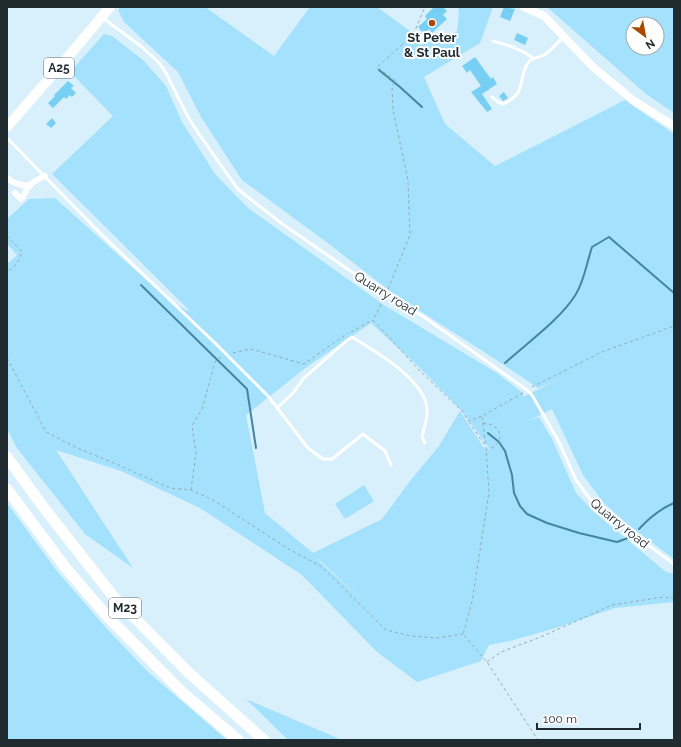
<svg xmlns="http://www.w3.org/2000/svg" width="681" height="747" font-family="Raleway,sans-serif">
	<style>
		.green { fill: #a4e1fc; fill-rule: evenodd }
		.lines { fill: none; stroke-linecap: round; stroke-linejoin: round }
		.stream { stroke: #44859f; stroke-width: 2 }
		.building { fill: #78cff4 }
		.path { stroke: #96aab3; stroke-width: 1; stroke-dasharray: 3 3; stroke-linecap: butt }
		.service { stroke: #fff; stroke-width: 3 }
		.minor { stroke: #fff; stroke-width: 6 }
		.tertiary { stroke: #fff; stroke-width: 8 }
		.primary { stroke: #fff; stroke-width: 10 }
		.motorway { stroke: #fff; stroke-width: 11 }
		.poi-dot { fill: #a94900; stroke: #fff; stroke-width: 1.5 }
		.labels { text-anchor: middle; stroke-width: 4; stroke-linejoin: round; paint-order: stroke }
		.shield { fill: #fff; stroke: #636b6e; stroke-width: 1 }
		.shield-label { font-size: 12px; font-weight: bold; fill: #202b30 }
		.poi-label { font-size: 13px; font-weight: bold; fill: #202b30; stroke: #fff }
		.street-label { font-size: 13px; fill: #202b30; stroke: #fff }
	</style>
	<rect width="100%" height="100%" fill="#d8f0fc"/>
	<path class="green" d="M121,7H205L274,56L310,7H377L410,31L421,45L457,32L459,14L458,7H493L480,43L424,77L445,124L495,166L625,100L674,134V559L627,524L603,502L583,475L552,409L528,421L539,417L552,439L576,493L594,512L666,572L674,574V602L615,608L559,627L510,641L489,645L481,661L417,682L376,651L302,575L200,508L121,471L56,450L133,568L85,534L17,448L7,429V264L17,255L7,244V219L29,199L55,198L172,303L191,312L52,174L113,116L70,72L104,34L112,36L143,60L166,86L182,122L215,174L248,208L384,305L497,373L523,393V397L557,380L538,388L492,357L395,295L329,244L242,180L201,117L178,72L124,22L118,10ZM371,323L421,369L462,411L491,451L484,448L460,411L439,446L410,481L382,519L313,553L265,513L246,415L304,369ZM315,556L367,604L321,563Z
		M547,7H674V113L646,94ZM633,24H657V48H633Z
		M364,485L374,501L345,519L335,504Z
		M7,503L56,570L107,629L147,671L227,740H7Z
		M246,699L342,740H288Z"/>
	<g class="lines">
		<path class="stream" d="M379,70L400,87L422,107
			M141,285L247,389L256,448
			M505,363C527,343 561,319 576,294C584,281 587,262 592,247L609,237L674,293
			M488,433L499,442L505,451L512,475L514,493L520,506L527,514L547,523L579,533L617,542L628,538
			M639,529C650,517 660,509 674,503"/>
	</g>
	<path class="building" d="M434,7H443L447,11L443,15L447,19L432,33L429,29L424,34L418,27L427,19L425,16Z
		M504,7L515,9L510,21L500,17Z
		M517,33L528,38L525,45L514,40Z
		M475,57L491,79L493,77L497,84L482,94L492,109L487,112L471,92L481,86L470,70L467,73L462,66Z
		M68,81L74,86L71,88L76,93L72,97L70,95L66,99L64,97L53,108L48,103L55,96L54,95Z
		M504,92L508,98L503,101L499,96Z
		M52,118L56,123L51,128L46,124Z"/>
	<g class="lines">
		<path class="path" d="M7,236L22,252L17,264L7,272
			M388,289L410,235L408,180L393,110L392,86L396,81L377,67L413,35L425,7
			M384,299L373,320L420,371L462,411L468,421L482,416
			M351,332L373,320
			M233,353L251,349L304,364L348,333
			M7,358L46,432L75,447L116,464L170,488L191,490L213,500L287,548L322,567L386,630L411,636L437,638L463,634
			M532,387L602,352L674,326
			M523,393L482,416L486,448L489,492L472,602L463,634L487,662L538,740
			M469,422L486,447
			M483,423C503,424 506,444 487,450
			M191,490L196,453L192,426L202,409L215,362L221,357
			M487,662L501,652L543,636L612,605L663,597L674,598"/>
		<path class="service" d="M103,18L142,47L160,64L166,73L188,117L199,134L237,188L245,195L284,225L375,288L424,317L527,390L532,395L559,442L576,480L590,499L604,513L674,564
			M493,41C508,45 521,49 533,58
			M492,97L498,102L503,104C528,93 517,80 528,63C532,57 538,58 544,55C551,50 557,44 562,38
			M7,138L103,236L215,343L268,396L308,448L323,459H332L363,434L385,451L391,465
			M277,408L294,392L303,379L346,341L352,337C376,352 417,375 426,403C429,414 425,425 422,436L425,443"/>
		<path class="minor" d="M7,178C14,184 21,185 30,186
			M15,193L21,199C25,195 25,192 28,187C31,182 39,179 45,176"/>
		<path class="tertiary" d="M524,7L544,16L593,67L634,101L674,126"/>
		<path class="primary" d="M7,127L67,58L110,7"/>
		<path class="motorway" d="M7,457L41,504L113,596L189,673L264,740
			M7,489L65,567L107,616L183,693L238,740"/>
	</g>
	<circle class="poi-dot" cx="432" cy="23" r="4"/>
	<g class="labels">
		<g class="shield">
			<rect x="44" y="58" width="30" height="20" rx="3"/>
			<rect x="109" y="598" width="32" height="20" rx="3"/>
		</g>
		<g class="shield-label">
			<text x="59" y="72">A25</text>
			<text x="125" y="612">M23</text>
		</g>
		<g class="poi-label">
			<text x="432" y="42">St Peter<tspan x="432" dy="15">&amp; St Paul</tspan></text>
		</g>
		<g class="street-label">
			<text transform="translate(386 293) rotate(32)" y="5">Quarry road</text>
			<text transform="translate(620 523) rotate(39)" y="5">Quarry road</text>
		</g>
	</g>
	<rect width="681" height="747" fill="none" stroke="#202b30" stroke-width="16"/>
	<g transform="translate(645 36) rotate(148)"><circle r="19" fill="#ffffff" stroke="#a6aaac"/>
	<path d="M0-3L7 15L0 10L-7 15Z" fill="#a94900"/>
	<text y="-6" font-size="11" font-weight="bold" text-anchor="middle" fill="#202b30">N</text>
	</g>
	<path d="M537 723v6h103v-6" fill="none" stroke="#202b30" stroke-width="2"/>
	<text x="543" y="723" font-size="12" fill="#202b30" stroke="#ffffff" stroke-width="3" paint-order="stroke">100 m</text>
</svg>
